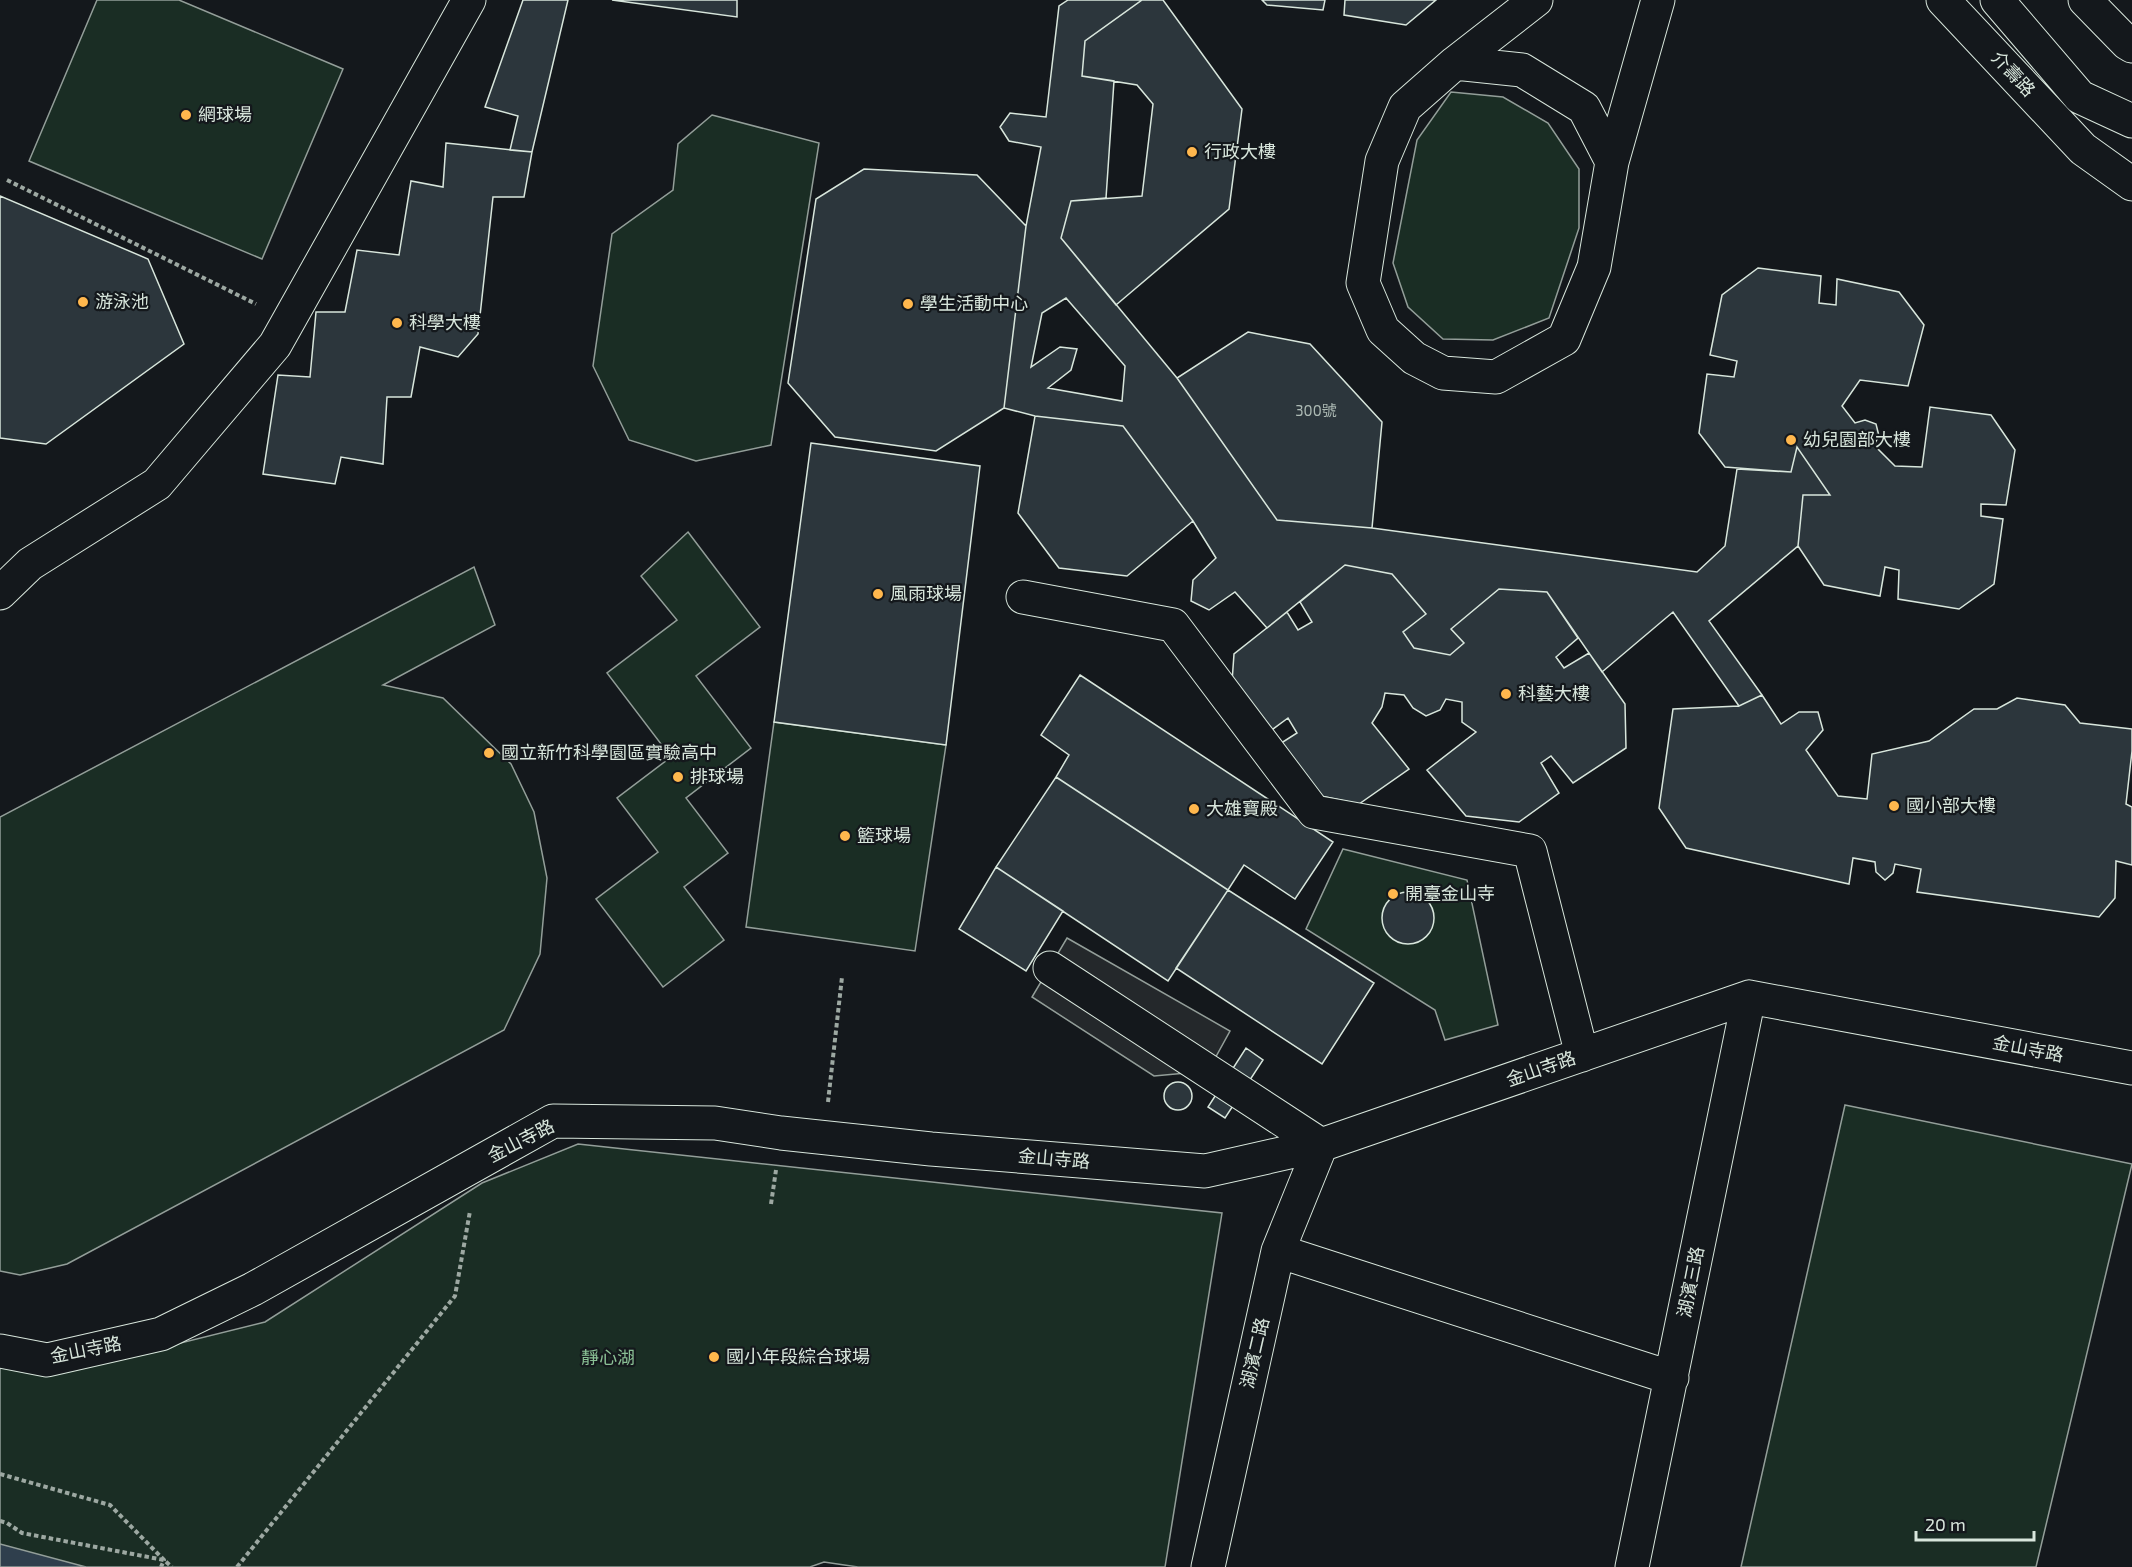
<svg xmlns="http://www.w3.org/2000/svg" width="2132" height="1567" font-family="'Exo 2','Noto Sans TC',sans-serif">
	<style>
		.green { fill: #1a2d24; stroke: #939e99; stroke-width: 1.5 }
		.parking { fill: #24282b; stroke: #939e99; stroke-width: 1.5 }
		.water { fill: #2f3f4d; stroke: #939e99; stroke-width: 1.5 }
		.building { fill: #2c363c; stroke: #d8e6dc; stroke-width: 1.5; fill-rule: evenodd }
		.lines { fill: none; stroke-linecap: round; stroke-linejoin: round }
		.minor-casing { stroke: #d8e6dc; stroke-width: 35 }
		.path { stroke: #9da8a2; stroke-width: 4; stroke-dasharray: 4.5 3; stroke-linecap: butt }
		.minor { stroke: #14181c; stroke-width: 33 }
		.poi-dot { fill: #ffb74d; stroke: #14181c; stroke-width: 2 }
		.labels { text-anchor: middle; stroke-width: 4.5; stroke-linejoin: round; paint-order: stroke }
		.number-label { font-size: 15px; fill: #adbab4 }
		.street-label { font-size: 18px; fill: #d8e6dc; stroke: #14181c }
		.poi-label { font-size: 18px; fill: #d8e6dc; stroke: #14181c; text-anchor: start }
		.park-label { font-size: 18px; fill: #8ac095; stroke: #14181c }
	</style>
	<rect width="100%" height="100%" fill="#14181c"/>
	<path class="green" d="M97,0H179L343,69L262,259L29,161Z
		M1451,92L1503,97L1548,123L1579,169V228L1549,318L1493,340L1443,339L1408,307L1393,263L1417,140Z
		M712,115L819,143L771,445L696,461L629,440L593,366L612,234L673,190L678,144Z
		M688,532L760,627L696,676L751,748L686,798L728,853L684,887L724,940L663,987L596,899L658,852L617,798L671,757L607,673L677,620L641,576Z
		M474,567L495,625L383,685L443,698L511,764L534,812L547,878L540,954L504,1030L67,1264L20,1275L0,1271V817Z
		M774,722L946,745L915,951L746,927Z
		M1343,849L1467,880L1498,1025L1445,1040L1435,1010L1306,929Z
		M1845,1105L2132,1164L2036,1567H1741Z
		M578,1144L1222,1213L1165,1567H858L824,1562L810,1567H0V1354L76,1369L265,1322L482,1183Z"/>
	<path class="parking" d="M1067,938L1230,1031L1208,1071L1154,1076L1032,997Z"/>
	<path class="water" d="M0,1544L86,1567H0Z"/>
	<path class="building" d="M523,0H568L532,152L510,150L518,116L485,107Z
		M612,0H737V17Z
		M1068,0H1142L1085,41L1082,76L1114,81L1106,198L1071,201L1061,238L1177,378L1277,520L1372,528L1697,572L1725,546L1737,469L1791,472L1797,447L1830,495H1803L1798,546L1709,621L1762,695L1739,706L1673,612L1602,672L1547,592L1499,589L1451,629L1464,643L1450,655L1414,648L1403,632L1426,614L1392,574L1345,565L1267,628L1235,592L1209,610L1191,601L1193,580L1216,558L1193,521L1123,426L1035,416L1004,408L1026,226L1041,147L1009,141L1000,127L1010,113L1046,117L1059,6ZM1066,298L1125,366L1122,401L1048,388L1071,370L1077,349L1060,347L1031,367L1042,313Z
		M1142,0H1163L1242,109L1229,209L1116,305L1061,238L1071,201L1142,196L1153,104L1137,85L1082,76L1085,41Z
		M1262,0H1325L1323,10L1267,5Z
		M1345,0H1436L1406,25L1344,15Z
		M446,143L532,152L524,197H493L478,334L458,357L420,347L411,397H387L383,464L341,457L335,484L263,474L278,375L310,377L316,312H345L357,250L399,255L411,181L443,187Z
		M864,169L977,175L1026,226L1004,408L936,451L835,437L788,383L816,199Z
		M0,196L148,259L184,344L46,444L0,438Z
		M1758,268L1821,276L1819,303L1836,305L1837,279L1899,292L1924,325L1908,386L1860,380L1842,406L1855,423L1865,420L1876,424L1879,436L1874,445L1895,466L1922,467L1930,407L1991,415L2015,450L2006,505L1981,504V516L2003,519L1994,584L1959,609L1898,599L1899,570L1885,567L1880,596L1824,585L1798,546L1803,495H1830L1797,447L1791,472L1725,467L1699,433L1707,374L1734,377L1737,361L1710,355L1722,295Z
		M1248,332L1310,344L1382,422L1372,528L1277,520L1177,378Z
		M1035,416L1123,426L1193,521L1127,576L1059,568L1018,513Z
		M811,443L980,466L946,745L774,722Z
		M1345,565L1392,574L1426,614L1403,632L1414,648L1450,655L1464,643L1451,629L1499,589L1547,592L1578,638L1556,657L1564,668L1589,653L1625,704L1626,748L1573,783L1551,756L1541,763L1559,793L1519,822L1466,816L1427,770L1476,732L1462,722V702L1446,699L1440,710L1426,716L1413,708L1404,695L1385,693L1382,707L1372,723L1409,769L1359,804L1316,795L1275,747L1297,733L1288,718L1265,735L1231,696L1234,654L1287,612L1298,630L1312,622L1300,602Z
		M1080,675L1333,842L1295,899L1244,865L1228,890L1056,777L1069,755L1041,735Z
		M1762,695L1781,724L1799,712H1818L1823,730L1806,750L1838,796L1867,799L1872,754L1929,741L1974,709H1997L2017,698L2065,705L2080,723L2132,729V751L2126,804L2132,807V865L2116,861L2115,898L2099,917L1917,892L1921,869L1895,864L1893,873L1885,880L1876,872L1875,862L1853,858L1849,884L1686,848L1659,808L1673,709L1739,706Z
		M1056,777L1228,890L1168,981L996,867Z
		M996,867L1063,911L1026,971L959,929Z
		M1228,890L1374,983L1322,1064L1176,968Z
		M1382 918a26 26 0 1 1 52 0a26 26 0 1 1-52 0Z
		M1246,1048L1263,1060L1225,1118L1208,1107Z
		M1164 1096a14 14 0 1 1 28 0a14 14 0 1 1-28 0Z"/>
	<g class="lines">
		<g class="minor-casing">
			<path id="minor" d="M1943,0L2083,149L2132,184
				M1997,0L2080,97L2132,121
				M2085,0L2127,43L2132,46
				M1455,63L1522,70L1584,108L1612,162L1594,267L1564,339L1496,377L1443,373L1414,358L1383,330L1363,283L1382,161L1405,107Z
				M1455,63L1536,0
				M1612,162L1658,0
				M0,593L30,564L157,484L275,345L469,0
				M1023,597L1173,625L1314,812L1530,851L1582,1055
				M1050,968L1321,1145
				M1278,1251L1672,1378
				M0,1351L47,1360L161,1334L253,1289L553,1121L715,1123L781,1133L931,1149L1205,1171L1321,1145L1749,997L2132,1068
				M1208,1567L1278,1251L1321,1145
				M1632,1567L1749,997"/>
		</g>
		<path class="path" d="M7,180L256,304
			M828,1102L842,977
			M771,1204L776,1170
			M0,1474L110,1505L164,1560L161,1567
			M0,1521L7,1523L22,1533L164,1560L172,1567
			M237,1567L455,1296L470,1211"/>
		<use href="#minor" class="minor"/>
	</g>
	<g class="poi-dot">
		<circle cx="186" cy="115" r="6"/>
		<circle cx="1192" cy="152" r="6"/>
		<circle cx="83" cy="302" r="6"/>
		<circle cx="908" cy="304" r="6"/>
		<circle cx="397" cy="323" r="6"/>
		<circle cx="1791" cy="440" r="6"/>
		<circle cx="878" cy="594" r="6"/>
		<circle cx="1506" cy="694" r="6"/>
		<circle cx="489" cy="753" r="6"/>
		<circle cx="678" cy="777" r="6"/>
		<circle cx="1894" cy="806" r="6"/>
		<circle cx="1194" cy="809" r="6"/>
		<circle cx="845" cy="836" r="6"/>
		<circle cx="1393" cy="894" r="6"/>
		<circle cx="714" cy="1357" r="6"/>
	</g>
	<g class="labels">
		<g class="number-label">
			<text x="1316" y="416">300號</text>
		</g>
		<g class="street-label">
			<text transform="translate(2013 74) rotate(47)" y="6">介壽路</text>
			<text transform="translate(2028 1049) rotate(11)" y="6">金山寺路</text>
			<text transform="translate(1541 1069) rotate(-19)" y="6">金山寺路</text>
			<text transform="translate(521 1141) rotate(-27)" y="6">金山寺路</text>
			<text transform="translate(1054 1159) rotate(5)" y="6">金山寺路</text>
			<text transform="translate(1691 1282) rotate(-79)" y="6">湖濱三路</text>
			<text transform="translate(86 1350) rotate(-11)" y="6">金山寺路</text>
			<text transform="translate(1255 1353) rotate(-77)" y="6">湖濱二路</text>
		</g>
		<g class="poi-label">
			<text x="198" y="121">網球場</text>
			<text x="1204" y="158">行政大樓</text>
			<text x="95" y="308">游泳池</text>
			<text x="920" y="310">學生活動中心</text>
			<text x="409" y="329">科學大樓</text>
			<text x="1803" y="446">幼兒園部大樓</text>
			<text x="890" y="600">風雨球場</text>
			<text x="1518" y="700">科藝大樓</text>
			<text x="501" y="759">國立新竹科學園區實驗高中</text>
			<text x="690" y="783">排球場</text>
			<text x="1906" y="812">國小部大樓</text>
			<text x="1206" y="815">大雄寶殿</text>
			<text x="857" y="842">籃球場</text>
			<text x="1405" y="900">開臺金山寺</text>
			<text x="726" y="1363">國小年段綜合球場</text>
		</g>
		<g class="park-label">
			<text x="608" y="1364">靜心湖</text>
		</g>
	</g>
	<path d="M1916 1531v9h118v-9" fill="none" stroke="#d8e6dc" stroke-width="3"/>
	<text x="1925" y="1531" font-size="18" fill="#d8e6dc" stroke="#14181c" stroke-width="4.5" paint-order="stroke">20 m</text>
</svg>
